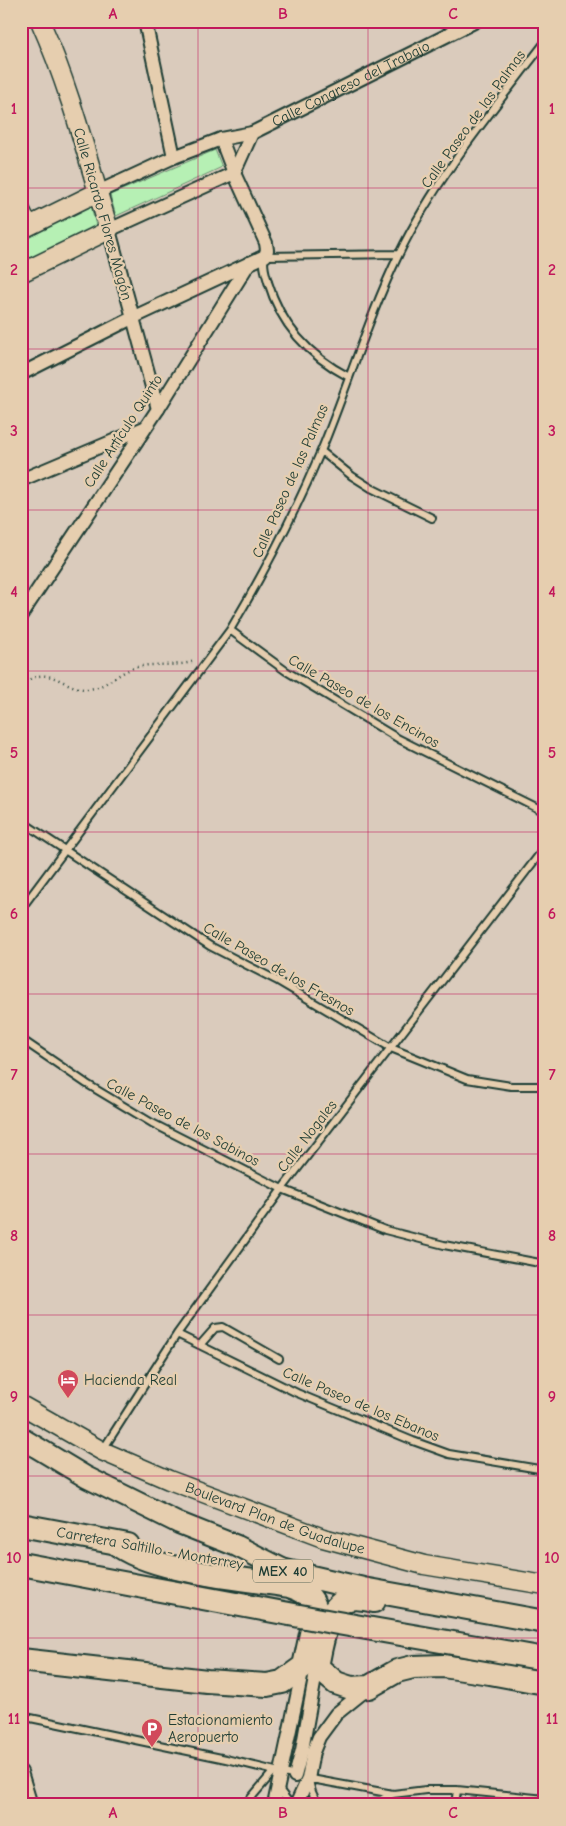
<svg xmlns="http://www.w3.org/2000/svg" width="566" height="1826" font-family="'Comic Neue',sans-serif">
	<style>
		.green { fill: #b6f0b4; stroke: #6a9674 }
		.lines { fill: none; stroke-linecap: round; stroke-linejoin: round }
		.lane-casing { stroke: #1f3d34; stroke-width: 10 }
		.street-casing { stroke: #1f3d34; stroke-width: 16 }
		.secondary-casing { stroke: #1f3d34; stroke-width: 21 }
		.primary-casing { stroke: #1f3d34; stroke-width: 24 }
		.highway-casing { stroke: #1f3d34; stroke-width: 26 }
		.path { stroke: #1f3d34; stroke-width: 2.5; stroke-dasharray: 1 4; stroke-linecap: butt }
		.lane { stroke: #e6ceaf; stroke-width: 6 }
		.street { stroke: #e6ceaf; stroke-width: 12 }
		.secondary { stroke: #e6ceaf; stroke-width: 18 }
		.primary { stroke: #e6ceaf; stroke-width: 20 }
		.highway { stroke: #e6ceaf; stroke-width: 22 }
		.highway-bridge-casing { stroke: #1f3d34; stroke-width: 26; stroke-linecap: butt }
		.highway-bridge { stroke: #e6ceaf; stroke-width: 22 }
		.grid { fill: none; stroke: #c2185b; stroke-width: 1; stroke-opacity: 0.55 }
		.labels { text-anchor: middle; stroke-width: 4.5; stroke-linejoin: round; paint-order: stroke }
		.shield { fill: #e6ceaf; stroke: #5b6859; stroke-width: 1 }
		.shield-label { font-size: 14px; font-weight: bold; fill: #1f3d34 }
		.street-label { font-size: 15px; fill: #1f3d34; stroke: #e6ceaf }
		.poi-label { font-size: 15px; fill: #1f3d34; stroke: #e6ceaf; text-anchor: start }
		.neatline { fill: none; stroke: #c2185b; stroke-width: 2 }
		.grid-label { font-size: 16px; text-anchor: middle; font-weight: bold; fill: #c2185b }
	</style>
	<rect width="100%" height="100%" fill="#dacbbc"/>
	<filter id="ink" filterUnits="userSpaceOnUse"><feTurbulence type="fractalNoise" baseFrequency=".02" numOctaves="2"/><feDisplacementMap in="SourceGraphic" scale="10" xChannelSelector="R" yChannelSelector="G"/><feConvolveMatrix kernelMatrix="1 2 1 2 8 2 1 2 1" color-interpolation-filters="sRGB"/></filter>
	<g filter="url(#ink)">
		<path class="green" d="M215,150L222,167L116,216L110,195Z
			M91,205L96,226L21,263V239Z"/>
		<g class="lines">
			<g class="lane-casing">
				<path id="lane" d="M440,21L457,30
					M543,21L545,23
					M349,377C309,356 281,326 268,282C266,274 262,265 265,256L399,254
					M321,451L352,476L371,488L432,518
					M230,630L286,671L399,739L545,812
					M21,821L210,946L276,980L391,1048L467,1079L511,1086H545
					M21,909L230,630C264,573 295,513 321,451C348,386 368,318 399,254C437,176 493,110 545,42
					M21,1039L87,1084L152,1123L282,1189L385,1230L444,1245L545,1264
					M177,1334L297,1393L413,1441L449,1454L545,1470
					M200,1345L215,1328L223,1327L279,1359
					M102,1451L177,1334L282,1189L545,847
					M21,1716L226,1759L296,1776
					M306,1778L393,1794L426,1790H457L545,1799
					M309,1781L312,1792L318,1805
					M278,1788L291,1805
					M245,1805L274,1771
					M370,1805L393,1794
					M455,1805L457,1790"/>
			</g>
			<g class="street-casing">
				<g id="street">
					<path d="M145,21L174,157"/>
					<path id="s1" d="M98,192L174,157L221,139L252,133L476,21"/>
					<path d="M21,205L31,225"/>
					<path d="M21,374L132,318L265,256L267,250L266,243L234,173L221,139"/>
					<path d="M158,409L109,230L234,173L252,133"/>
					<path d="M21,480L144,428"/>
					<path d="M21,615L158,409L249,263"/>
					<path d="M21,1772L31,1805"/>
					<path d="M295,1776L302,1750L317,1667"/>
					<path d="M274,1805L303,1668"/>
					<path d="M296,1805L308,1779L313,1752L319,1737L336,1714L367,1689"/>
				</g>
			</g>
			<g class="secondary-casing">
				<g id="secondary">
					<path d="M21,230L98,192"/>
					<path d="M21,273L109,230C88,160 70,88 40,21"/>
					<path id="s2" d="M21,1405L102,1451L169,1480L323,1538L424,1565L545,1585"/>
				</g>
			</g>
			<g class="primary-casing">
				<path id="primary" d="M21,1438L86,1477L179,1523L237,1546L286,1571"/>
			</g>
			<g class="highway-casing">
				<path id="highway" d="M21,1525L128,1545
					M281,1570L363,1589L545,1622
					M374,1601C365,1599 355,1596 346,1600C326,1608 321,1648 317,1667L336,1683L351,1688L369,1687L397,1671L413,1667L443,1666L490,1673L545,1683
					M21,1660L207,1681L267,1685L282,1682L304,1666L316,1611C314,1596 302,1590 289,1586C242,1578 151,1572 115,1543"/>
			</g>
			<path class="path" d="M21,684C27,681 33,677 39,676C55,673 71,690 87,689C107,688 119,671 137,667C157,662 173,668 195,661"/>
			<use href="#lane" class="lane"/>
			<use href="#street" class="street"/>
			<use href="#secondary" class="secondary"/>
			<use href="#primary" class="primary"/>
			<use href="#highway" class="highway"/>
			<g class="highway-bridge-casing">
				<path id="highway-bridge" d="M21,1564L332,1622L545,1659"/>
			</g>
			<use href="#highway-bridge" class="highway-bridge"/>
		</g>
	</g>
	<path class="grid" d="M198,21V1805M368,21V1805M21,188H545M21,349H545M21,510H545M21,671H545M21,832H545M21,994H545M21,1154H545M21,1315H545M21,1476H545M21,1638H545"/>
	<defs>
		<g id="hotel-pin" transform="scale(1.125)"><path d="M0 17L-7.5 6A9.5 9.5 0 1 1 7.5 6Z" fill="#d1495b" stroke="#e6ceaf"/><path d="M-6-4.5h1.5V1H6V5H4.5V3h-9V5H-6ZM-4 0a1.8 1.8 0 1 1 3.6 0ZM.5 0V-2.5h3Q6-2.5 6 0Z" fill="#fff"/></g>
		<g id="parking-pin" transform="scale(1.125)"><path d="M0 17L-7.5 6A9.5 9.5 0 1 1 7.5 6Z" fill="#d1495b" stroke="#e6ceaf"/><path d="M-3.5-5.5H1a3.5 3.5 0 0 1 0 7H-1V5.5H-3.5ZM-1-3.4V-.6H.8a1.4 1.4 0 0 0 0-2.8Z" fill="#fff"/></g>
	</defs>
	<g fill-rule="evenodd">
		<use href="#hotel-pin" x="68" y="1380"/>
		<use href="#parking-pin" x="152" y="1729"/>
	</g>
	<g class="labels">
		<rect class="shield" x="253" y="1559.5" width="60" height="23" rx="4"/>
		<g class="shield-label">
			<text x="283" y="1576">MEX 40</text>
		</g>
		<g class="street-label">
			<text dy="5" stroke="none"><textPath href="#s1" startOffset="276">Calle Congreso del Trabajo</textPath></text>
			<text transform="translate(473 119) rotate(-54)" y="5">Calle Paseo de las Palmas</text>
			<text transform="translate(103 214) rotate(74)" y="5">Calle Ricardo Flores Magón</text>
			<text transform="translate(123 431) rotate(-57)" y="5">Calle Artículo Quinto</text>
			<text transform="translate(290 481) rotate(-66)" y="5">Calle Paseo de las Palmas</text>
			<text transform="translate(364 701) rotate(30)" y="5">Calle Paseo de los Encinos</text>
			<text transform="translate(279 969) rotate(30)" y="5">Calle Paseo de los Fresnos</text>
			<text transform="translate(183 1122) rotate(28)" y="5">Calle Paseo de los Sabinos</text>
			<text transform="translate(307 1136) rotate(-52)" y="5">Calle Nogales</text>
			<text transform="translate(361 1404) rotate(23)" y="5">Calle Paseo de los Ebanos</text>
			<text dy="5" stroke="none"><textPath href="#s2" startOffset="279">Boulevard Plan de Guadalupe</textPath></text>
			<text transform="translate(150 1548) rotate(10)" y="5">Carretera Saltillo - Monterrey</text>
		</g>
		<g class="poi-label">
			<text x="84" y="1385">Hacienda Real</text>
			<text x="168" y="1725">Estacionamiento<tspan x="168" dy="17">Aeropuerto</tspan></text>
		</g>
	</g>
	<rect width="566" height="1826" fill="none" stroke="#e6ceaf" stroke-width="55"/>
	<rect x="28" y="28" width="510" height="1770" class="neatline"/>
	<g class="grid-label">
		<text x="113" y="19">A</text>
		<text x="283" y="19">B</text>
		<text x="453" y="19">C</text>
		<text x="14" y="114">1</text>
		<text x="552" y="114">1</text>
		<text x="14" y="275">2</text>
		<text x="552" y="275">2</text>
		<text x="14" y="436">3</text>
		<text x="552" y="436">3</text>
		<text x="14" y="597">4</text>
		<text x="552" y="597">4</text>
		<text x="14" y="758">5</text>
		<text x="552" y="758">5</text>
		<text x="14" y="919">6</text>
		<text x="552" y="919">6</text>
		<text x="14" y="1080">7</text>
		<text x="552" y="1080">7</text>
		<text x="14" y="1241">8</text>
		<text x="552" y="1241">8</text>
		<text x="14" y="1402">9</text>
		<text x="552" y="1402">9</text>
		<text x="14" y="1563">10</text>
		<text x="552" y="1563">10</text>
		<text x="14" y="1724">11</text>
		<text x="552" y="1724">11</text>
		<text x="113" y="1818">A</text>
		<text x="283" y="1818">B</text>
		<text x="453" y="1818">C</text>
	</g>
</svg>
